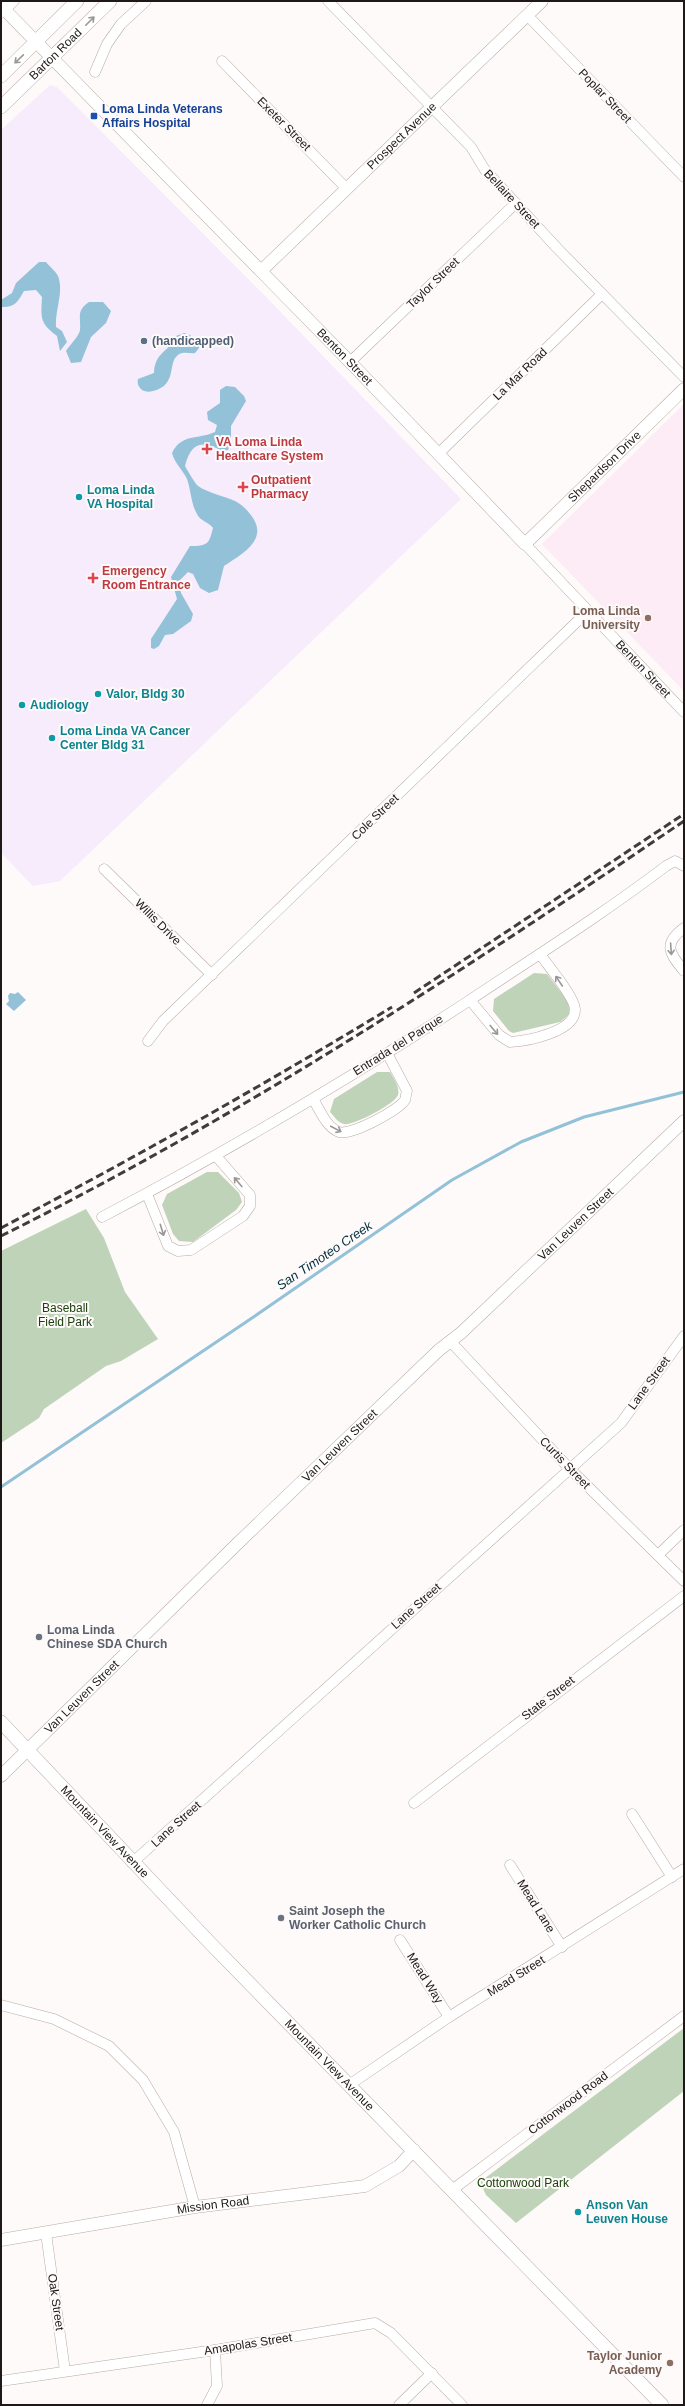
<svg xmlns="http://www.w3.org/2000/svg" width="685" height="2406" font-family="Helvetica,sans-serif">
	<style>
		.education { fill: #fdebf5 }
		.medical { fill: #f7ecfc }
		.green { fill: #bfd3b8 }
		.water { fill: #92c1d8 }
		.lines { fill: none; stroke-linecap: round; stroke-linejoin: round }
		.stream { stroke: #92c1d8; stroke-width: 3 }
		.minor-casing { stroke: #b9aaa4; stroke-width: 11 }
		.tertiary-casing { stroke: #b9aaa4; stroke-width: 13 }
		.secondary-casing { stroke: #b9aaa4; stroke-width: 14 }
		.minor { stroke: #fff; stroke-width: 10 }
		.tertiary { stroke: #fff; stroke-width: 12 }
		.secondary { stroke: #fff; stroke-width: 13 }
		.rail { stroke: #413b39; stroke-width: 3; stroke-dasharray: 8 4; stroke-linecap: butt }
		.oneway { stroke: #9a9796 }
		.transit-dot { fill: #1a4fb4; stroke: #fdfaf9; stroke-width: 1.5 }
		.service-dot { fill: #5c6f8a; stroke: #fdfaf9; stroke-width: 1.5 }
		.health-dot { fill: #e0444e; stroke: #fdfaf9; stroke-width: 1.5 }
		.culture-dot { fill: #0f9aa8; stroke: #fdfaf9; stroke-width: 1.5 }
		.education-dot { fill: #8d6e63; stroke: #fdfaf9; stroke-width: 1.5 }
		.worship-dot { fill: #6b7280; stroke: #fdfaf9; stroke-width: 1.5 }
		.labels { text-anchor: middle; stroke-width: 4; stroke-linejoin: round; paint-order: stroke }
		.street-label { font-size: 12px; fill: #1e1816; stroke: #fdfaf9 }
		.transit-label { font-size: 12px; font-weight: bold; fill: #164399; stroke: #fdfaf9; text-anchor: start }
		.service-label { font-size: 12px; font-weight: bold; fill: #4e5e75; stroke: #fdfaf9; text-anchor: start }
		.health-label { font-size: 12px; font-weight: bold; fill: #be3a42; stroke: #fdfaf9; text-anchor: start }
		.culture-label { font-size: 12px; font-weight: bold; fill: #0d838f; stroke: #fdfaf9; text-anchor: start }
		.education-label { font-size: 12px; font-weight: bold; fill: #785e54; stroke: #fdfaf9; text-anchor: end }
		.park-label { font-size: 12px; fill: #1d410c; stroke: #fdfaf9 }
		.worship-label { font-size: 12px; font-weight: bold; fill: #5b616d; stroke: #fdfaf9; text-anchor: start }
		.water-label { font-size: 13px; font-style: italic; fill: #032e3e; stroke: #fdfaf9 }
	</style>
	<rect width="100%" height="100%" fill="#fdfaf9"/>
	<path class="education" d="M684,404V691L542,544Z"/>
	<path class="medical" d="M50,85L57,87L267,298L461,499L60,881L33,886L1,853V130Z"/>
	<path class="green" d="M534,973L547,974L568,1002L570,1014L560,1022L513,1033L509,1031L493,1011L494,999Z
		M377,1072H390C394,1079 400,1087 398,1095C395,1104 353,1126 344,1124C338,1123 334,1116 330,1112L334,1099Z
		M207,1172H218L239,1193L242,1202L236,1210L193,1242L179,1241L173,1234L162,1205L167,1194Z
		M86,1209L104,1238L125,1292L158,1339L121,1361L106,1366L44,1409L39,1418L1,1443V1251Z
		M684,2028V2091L516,2223L486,2195L480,2182Z"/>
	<path class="water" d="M39,262H46C50,267 58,273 59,279C63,294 55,311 56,327L62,331L67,342L60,351L57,336C39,323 41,317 42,297L36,290L24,291C18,302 14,308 1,307V300L12,293L16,283Z
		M89,302H103L111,311L106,323L91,337L81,362L71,363L66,351C70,345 79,336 80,330C81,316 76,311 89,302Z
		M184,333L190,335L199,344V348L195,353C190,354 183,351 178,355C167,363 178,385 153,391C149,392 146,392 142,390C138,387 137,383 138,379L154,373C155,352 168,353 176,336Z
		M226,386L235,387L244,396L246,401L231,426V442L228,450L222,451C203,440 191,442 185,466C188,471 194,482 198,486C208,493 224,496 235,501C243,505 248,511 253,518C268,541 240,555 224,566L218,590L209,593L200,588L193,574L188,572L179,581L181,593L193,614L191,621L173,634L165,635L159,646L154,649L151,648V639L177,599L171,577L190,546C208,546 209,544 213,528C209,522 201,522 197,514C191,504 191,490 187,479C183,470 175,464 172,453C182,433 197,440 215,432L217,425L208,420L207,412L220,403V390Z
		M18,992L26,1000L14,1011L6,1004L9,1001L8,996L10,993L15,994Z"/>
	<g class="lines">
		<path class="stream" d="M1,1487L252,1318L452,1180L521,1142L584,1117L684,1092"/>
		<g class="minor-casing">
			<g id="minor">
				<path d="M328,1L471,147L485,170L557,248L684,377"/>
				<path d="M1,13L14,1"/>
				<path d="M527,15L684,177"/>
				<path d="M222,61L346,188"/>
				<path d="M95,72L107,44L121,24L146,1"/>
				<path d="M350,362L516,203"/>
				<path d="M438,454L602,294"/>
				<path id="s1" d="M525,544L684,712"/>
				<path d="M104,869L212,975"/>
				<path d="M684,928C662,944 670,954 684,971"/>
				<path d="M470,1000L499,1035L510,1042C527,1041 576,1032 575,1009C574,996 548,966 540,954"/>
				<path d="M148,1041L163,1021L587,612"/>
				<path d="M313,1099C320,1110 326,1127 339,1132C351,1136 399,1110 405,1100C406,1097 406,1093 407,1091L387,1053"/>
				<path d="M147,1194L168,1246L178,1251L191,1250L243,1216L250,1206V1195L216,1156"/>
				<path d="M102,1217C228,1151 351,1078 470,1000C536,956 603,914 666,866L675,861L684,866"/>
				<path d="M450,1341L569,1468L684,1581"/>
				<path d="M659,1554L684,1530"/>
				<path d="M414,1803L684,1596"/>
				<path d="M632,1814L672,1877"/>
				<path d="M132,1863L621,1423L684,1336"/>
				<path d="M510,1865L562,1947"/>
				<path d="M400,1940L449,2017"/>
				<path d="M1,2005L54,2019L109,2046L143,2080L174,2132L195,2207"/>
				<path d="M349,2085L449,2017L684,1869"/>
				<path d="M452,2190L684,2016"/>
				<path d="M46,2233L65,2371"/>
				<path d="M1,2381L215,2350L375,2323L391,2333L462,2405"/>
				<path d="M207,2405L217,2386L215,2350"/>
				<path d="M399,2405L432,2373"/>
			</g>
		</g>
		<g class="tertiary-casing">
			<g id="tertiary">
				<path id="s2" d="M1,6L350,362L525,544L684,389"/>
				<path id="s3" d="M261,271L542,1"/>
				<path id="s4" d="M1,1776L237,1544L439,1350L461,1333L684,1121"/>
				<path id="s5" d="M1,2240L195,2207L365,2186L399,2166L414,2150"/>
			</g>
		</g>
		<g class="secondary-casing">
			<g id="secondary">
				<path d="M1,76L77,1"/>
				<path id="s6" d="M1,107L110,1"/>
				<path id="s7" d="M1,1722L211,1944L662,2405"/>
			</g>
		</g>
		<use href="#minor" class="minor"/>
		<use href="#tertiary" class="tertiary"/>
		<use href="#secondary" class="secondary"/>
		<path class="rail" d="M414,993L684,814
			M1,1228C134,1158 264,1085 392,1007
			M1,1236C240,1117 463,971 684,821"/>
	</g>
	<defs><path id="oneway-shaft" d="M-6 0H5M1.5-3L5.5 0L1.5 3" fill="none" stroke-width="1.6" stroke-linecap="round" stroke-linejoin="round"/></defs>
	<g class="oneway">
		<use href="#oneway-shaft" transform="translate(90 21) rotate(-45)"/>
		<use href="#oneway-shaft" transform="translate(19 59) rotate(136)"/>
		<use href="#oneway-shaft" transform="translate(671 949) rotate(86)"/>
		<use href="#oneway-shaft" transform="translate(559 981) rotate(-124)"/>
		<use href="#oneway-shaft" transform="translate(494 1030) rotate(50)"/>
		<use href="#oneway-shaft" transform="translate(336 1129) rotate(28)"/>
		<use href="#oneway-shaft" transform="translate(238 1182) rotate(-130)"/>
		<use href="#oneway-shaft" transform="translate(162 1230) rotate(73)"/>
	</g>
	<rect class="transit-dot" x="90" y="112" width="8" height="8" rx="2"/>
	<circle class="service-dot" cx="144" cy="341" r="4"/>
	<g class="health-dot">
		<path d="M205 443h4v4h4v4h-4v4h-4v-4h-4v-4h4z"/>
		<path d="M241 481h4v4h4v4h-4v4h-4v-4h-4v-4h4z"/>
		<path d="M91 572h4v4h4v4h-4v4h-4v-4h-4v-4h4z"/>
	</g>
	<g class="culture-dot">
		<circle cx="79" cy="497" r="4"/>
		<circle cx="98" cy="694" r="4"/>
		<circle cx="22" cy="705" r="4"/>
		<circle cx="52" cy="738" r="4"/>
		<circle cx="578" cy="2212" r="4"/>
	</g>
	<g class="education-dot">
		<circle cx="648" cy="618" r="4"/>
		<circle cx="670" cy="2363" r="4"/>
	</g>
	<g class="worship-dot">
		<circle cx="39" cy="1637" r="4"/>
		<circle cx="281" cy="1918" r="4"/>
	</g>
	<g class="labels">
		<g class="street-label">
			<text dy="4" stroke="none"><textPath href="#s6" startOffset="76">Barton Road</textPath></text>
			<text transform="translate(605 96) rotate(46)" y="4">Poplar Street</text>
			<text transform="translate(284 124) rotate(45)" y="4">Exeter Street</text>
			<text dy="4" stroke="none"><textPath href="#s3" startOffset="195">Prospect Avenue</textPath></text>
			<text transform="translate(512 199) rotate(47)" y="4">Bellaire Street</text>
			<text transform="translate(433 283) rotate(-44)" y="4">Taylor Street</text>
			<text dy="4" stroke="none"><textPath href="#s2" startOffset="491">Benton Street</textPath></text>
			<text transform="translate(520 374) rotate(-44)" y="4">La Mar Road</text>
			<text dy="4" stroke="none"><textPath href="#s2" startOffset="862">Shepardson Drive</textPath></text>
			<text dy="4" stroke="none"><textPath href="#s1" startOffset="172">Benton Street</textPath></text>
			<text transform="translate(375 817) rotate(-44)" y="4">Cole Street</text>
			<text transform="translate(158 922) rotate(45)" y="4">Willis Drive</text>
			<text transform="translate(398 1045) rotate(-32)" y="4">Entrada del Parque</text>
			<text dy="4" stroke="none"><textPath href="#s4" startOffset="797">Van Leuven Street</textPath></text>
			<text transform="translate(649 1383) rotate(-54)" y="4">Lane Street</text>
			<text dy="4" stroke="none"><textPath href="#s4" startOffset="473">Van Leuven Street</textPath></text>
			<text transform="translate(565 1463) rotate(46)" y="4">Curtis Street</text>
			<text transform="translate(416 1606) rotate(-42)" y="4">Lane Street</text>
			<text dy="4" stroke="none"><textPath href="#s4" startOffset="113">Van Leuven Street</textPath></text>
			<text transform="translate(548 1698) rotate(-38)" y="4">State Street</text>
			<text transform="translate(176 1824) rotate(-42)" y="4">Lane Street</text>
			<text dy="4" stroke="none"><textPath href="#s7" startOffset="151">Mountain View Avenue</textPath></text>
			<text transform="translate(536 1906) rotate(58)" y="4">Mead Lane</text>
			<text transform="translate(516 1976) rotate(-32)" y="4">Mead Street</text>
			<text transform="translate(425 1978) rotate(58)" y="4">Mead Way</text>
			<text dy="4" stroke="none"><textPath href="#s7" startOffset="475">Mountain View Avenue</textPath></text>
			<text transform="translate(568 2103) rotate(-37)" y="4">Cottonwood Road</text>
			<text dy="4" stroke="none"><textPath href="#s5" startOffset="215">Mission Road</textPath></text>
			<text transform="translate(56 2302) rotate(82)" y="4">Oak Street</text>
			<text transform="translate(248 2344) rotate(-9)" y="4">Amapolas Street</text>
		</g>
		<g class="transit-label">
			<text x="102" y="113">Loma Linda Veterans<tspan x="102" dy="14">Affairs Hospital</tspan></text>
		</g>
		<g class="service-label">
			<text x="152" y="345">(handicapped)</text>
		</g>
		<g class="health-label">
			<text x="216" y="446">VA Loma Linda<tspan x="216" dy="14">Healthcare System</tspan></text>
			<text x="251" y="484">Outpatient<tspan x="251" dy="14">Pharmacy</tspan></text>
			<text x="102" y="575">Emergency<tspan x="102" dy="14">Room Entrance</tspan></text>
		</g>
		<g class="culture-label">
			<text x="87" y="494">Loma Linda<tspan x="87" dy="14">VA Hospital</tspan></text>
			<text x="106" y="698">Valor, Bldg 30</text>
			<text x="30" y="709">Audiology</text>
			<text x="60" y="735">Loma Linda VA Cancer<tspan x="60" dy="14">Center Bldg 31</tspan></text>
			<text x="586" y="2209">Anson Van<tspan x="586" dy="14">Leuven House</tspan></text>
		</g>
		<g class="education-label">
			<text x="640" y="615">Loma Linda<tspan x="640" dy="14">University</tspan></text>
			<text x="662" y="2360">Taylor Junior<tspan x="662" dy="14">Academy</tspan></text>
		</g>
		<g class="park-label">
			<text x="65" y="1312">Baseball<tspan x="65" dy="14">Field Park</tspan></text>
			<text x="523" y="2187">Cottonwood Park</text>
		</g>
		<g class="worship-label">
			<text x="47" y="1634">Loma Linda<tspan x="47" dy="14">Chinese SDA Church</tspan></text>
			<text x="289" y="1915">Saint Joseph the<tspan x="289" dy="14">Worker Catholic Church</tspan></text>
		</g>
		<g class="water-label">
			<text transform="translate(324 1255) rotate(-34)" y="5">San Timoteo Creek</text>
		</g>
	</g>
	<rect width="685" height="2406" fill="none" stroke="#1e1816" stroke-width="4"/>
</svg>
